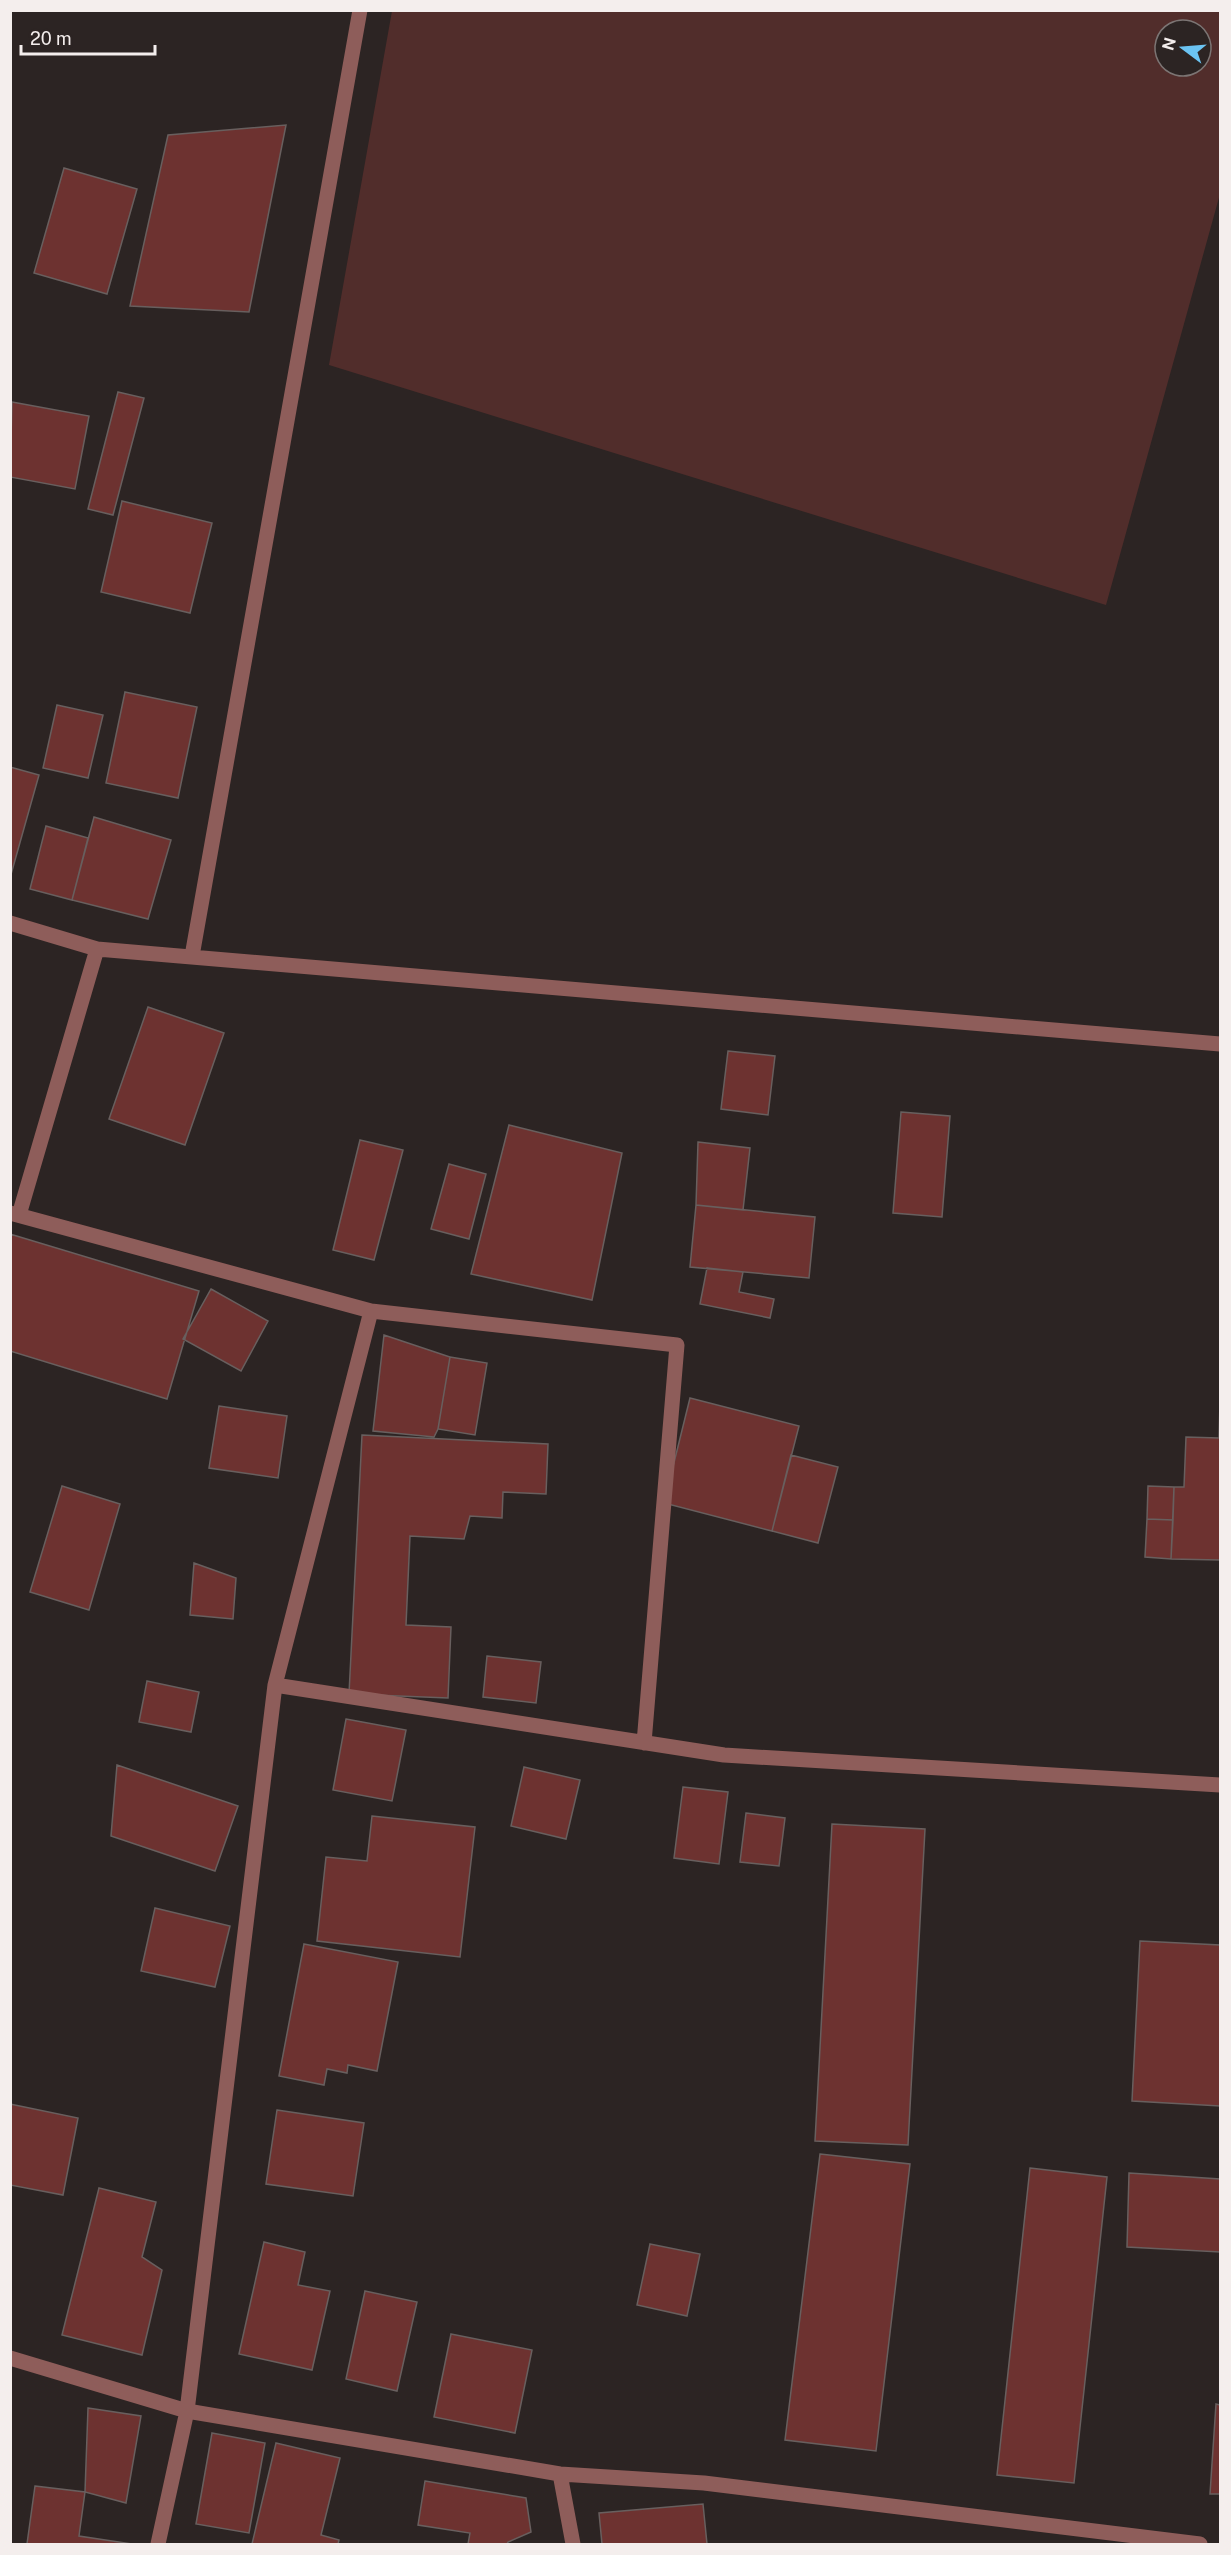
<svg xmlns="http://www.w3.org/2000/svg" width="1231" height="2555" font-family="'Public Sans',sans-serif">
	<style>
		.green { fill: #512d2b; fill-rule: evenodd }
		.building { fill: #6d3230; stroke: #685f5e; stroke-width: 1.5 }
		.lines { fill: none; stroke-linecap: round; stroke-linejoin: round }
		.minor { stroke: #8e5d5a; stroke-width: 15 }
	</style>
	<rect width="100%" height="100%" fill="#2c2423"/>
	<path class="green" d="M392,11H1220V194L1106,605L329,365ZM1165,30H1201V66H1165Z"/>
	<path class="building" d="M286,125L249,312L130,306L168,135Z
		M64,168L137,189L107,294L34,273Z
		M118,392L144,398L113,515L88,509Z
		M12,402L89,416L75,489L10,477Z
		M122,501L212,523L190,613L101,592Z
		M125,692L197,707L178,798L106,783Z
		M57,705L103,715L88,778L43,768Z
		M10,767L39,775L10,878Z
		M94,817L171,840L148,919L72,900Z
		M46,826L88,838L72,900L30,889Z
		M148,1007L224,1033L185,1145L109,1119Z
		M728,1051L775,1056L768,1115L721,1109Z
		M901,1112L950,1116L942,1217L893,1213Z
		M509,1125L622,1153L592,1300L471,1274Z
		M360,1140L403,1150L374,1260L333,1250Z
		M698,1142L750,1148L743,1210L696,1205Z
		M449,1164L486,1174L469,1239L431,1229Z
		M696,1205L815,1217L809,1278L690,1267Z
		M10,1234L199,1291L167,1399L10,1351Z
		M707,1268L743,1272L739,1292L774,1299L770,1318L700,1304Z
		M211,1289L268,1321L241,1371L183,1339Z
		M384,1335L450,1357L438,1429L434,1437L373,1431Z
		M450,1357L487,1363L475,1435L438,1429Z
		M690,1398L799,1426L772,1531L664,1503Z
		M1220,1402V1560L1171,1559L1174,1487H1184L1186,1437L1219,1438Z
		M219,1406L287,1416L278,1478L209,1468Z
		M362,1435L548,1444L546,1494L503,1492L502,1518L470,1516L464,1539L410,1536L406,1625L451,1627L448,1698L349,1694Z
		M791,1455L838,1467L818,1543L772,1531Z
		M62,1486L120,1504L89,1610L30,1592Z
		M1148,1486L1174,1487L1173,1520L1147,1519Z
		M1147,1519L1173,1520L1171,1559L1145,1557Z
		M194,1563L236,1578L233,1619L190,1615Z
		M487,1656L541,1662L536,1703L483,1697Z
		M147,1681L199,1692L191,1732L139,1722Z
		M346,1719L406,1730L392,1801L333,1790Z
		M117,1765L238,1806L215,1871L111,1836Z
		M524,1767L580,1780L566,1839L511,1826Z
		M683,1787L728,1792L719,1864L674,1858Z
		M746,1813L785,1818L779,1866L740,1862Z
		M372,1816L475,1827L460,1957L317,1941L326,1857L367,1861Z
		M832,1824L925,1829L908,2145L815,2141Z
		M155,1908L230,1926L215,1987L141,1971Z
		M1140,1941L1220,1945V2106L1132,2101Z
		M304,1944L398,1962L377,2071L348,2065L347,2073L327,2069L324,2085L279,2076Z
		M10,2104L78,2118L63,2195L10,2185Z
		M277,2110L364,2123L353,2196L266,2184Z
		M820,2154L910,2164L876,2451L785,2440Z
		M1030,2168L1107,2177L1074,2483L997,2475Z
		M1129,2173L1220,2179V2252L1127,2247Z
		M99,2188L156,2202L142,2257L162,2270L142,2355L62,2335Z
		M264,2242L305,2252L298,2285L330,2291L312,2370L239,2354Z
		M650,2244L700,2254L687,2316L637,2305Z
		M365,2291L417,2302L397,2391L346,2379Z
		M451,2334L532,2350L515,2433L434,2417Z
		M1216,2404L1220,2405V2494H1210Z
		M88,2408L141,2416L126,2503L85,2492Z
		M212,2433L265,2443L249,2533L196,2524Z
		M276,2443L340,2458L321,2535L339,2540L338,2544H252Z
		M425,2481L526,2498L531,2532L508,2542L507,2544H468L470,2533L418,2525Z
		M35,2486L85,2492L79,2536L132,2544H27Z
		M703,2504L707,2544H602L599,2513Z"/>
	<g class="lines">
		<path class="minor" d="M10,923L97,949L1220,1044
			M192,956L360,10
			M10,1213L371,1311L677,1345L644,1743
			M19,1215L97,949
			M275,1685L724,1755L1220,1785
			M10,2358L187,2411L560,2474L704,2483L1200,2544
			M560,2474L573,2544
			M158,2544L187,2411L275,1685L371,1311"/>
	</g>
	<rect width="1231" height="2555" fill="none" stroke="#f4eeed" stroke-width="24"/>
	<g transform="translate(1183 48) rotate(286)"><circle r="28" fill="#2c2423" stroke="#7c7574" stroke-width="1.5"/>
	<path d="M0-4.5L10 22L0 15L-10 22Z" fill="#6bc3f2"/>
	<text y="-9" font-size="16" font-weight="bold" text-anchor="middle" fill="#f4eeed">N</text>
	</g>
	<path d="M21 45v9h134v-9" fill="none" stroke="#f4eeed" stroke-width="3"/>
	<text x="30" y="45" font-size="18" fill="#f4eeed" stroke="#2c2423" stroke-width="4.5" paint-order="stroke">20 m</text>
</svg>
